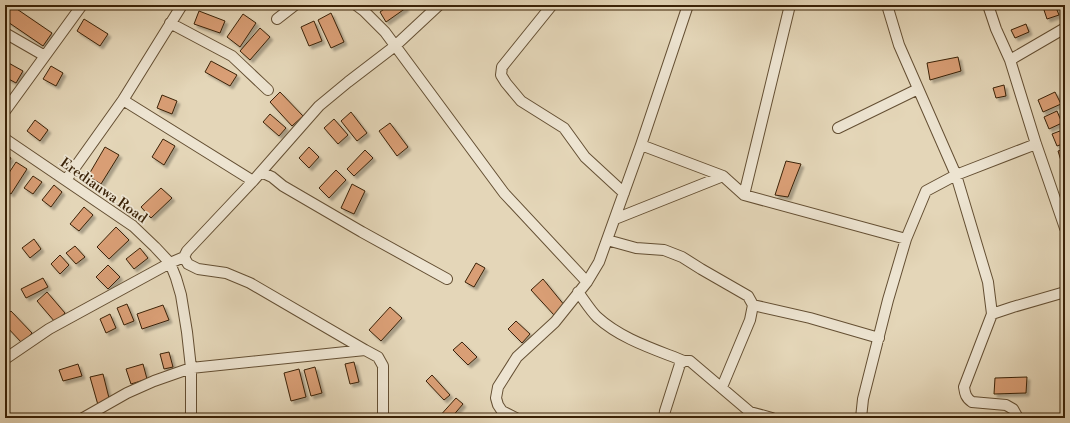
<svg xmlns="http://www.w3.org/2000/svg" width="1070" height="423" font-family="'Libre Bodoni',serif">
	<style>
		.building { fill: #d99e74; stroke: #3a2207; filter: url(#shadow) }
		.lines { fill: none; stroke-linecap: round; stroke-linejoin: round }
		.minor-casing { stroke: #644f33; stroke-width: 12 }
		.minor { stroke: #ede4d1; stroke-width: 10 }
		.labels { text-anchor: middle; stroke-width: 3.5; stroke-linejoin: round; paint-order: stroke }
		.street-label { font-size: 14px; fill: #3a2207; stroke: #ede4d1 }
	</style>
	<defs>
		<filter id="shadow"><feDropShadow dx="3" dy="3" stdDeviation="1" flood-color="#0004"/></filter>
	</defs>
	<rect width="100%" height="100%" fill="#e4d6b8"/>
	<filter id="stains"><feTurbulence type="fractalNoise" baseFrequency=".005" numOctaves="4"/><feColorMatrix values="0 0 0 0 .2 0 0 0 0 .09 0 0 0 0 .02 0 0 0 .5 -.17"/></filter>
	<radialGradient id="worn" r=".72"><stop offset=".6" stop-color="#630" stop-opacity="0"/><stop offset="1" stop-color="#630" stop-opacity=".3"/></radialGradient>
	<path class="building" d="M11,5L52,33L43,46L5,20V14Z
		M390,5H404L406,8L386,22L380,12Z
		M1050,5H1055L1059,15L1047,19L1043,7Z
		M199,11L225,21L220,33L194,24Z
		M331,13L344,42L331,48L318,20Z
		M243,14L256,23L240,47L227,37Z
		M84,19L108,34L100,46L77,31Z
		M314,21L322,41L309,46L301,27Z
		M1026,24L1029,32L1015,38L1011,30Z
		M260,28L270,37L250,60L240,51Z
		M958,57L961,71L930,80L927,63Z
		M5,61L23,71L16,83L5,77Z
		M211,61L237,75L230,86L205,72Z
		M51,66L63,73L56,86L43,79Z
		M1004,85L1006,96L996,98L993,88Z
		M280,92L303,116L292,126L270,102Z
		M1055,92L1061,104L1043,112L1038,100Z
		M162,95L177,101L172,114L157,108Z
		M1057,111L1062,123L1049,129L1044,117Z
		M351,112L367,133L357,141L341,121Z
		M270,114L286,128L279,136L263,122Z
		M334,119L348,135L338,144L324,128Z
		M35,120L48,130L40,141L27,131Z
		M390,123L408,147L397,156L379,131Z
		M1065,129V143L1057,146L1052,134Z
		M163,139L175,146L164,165L152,157Z
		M105,147L119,155L101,184L88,176Z
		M309,147L319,157L309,168L299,158Z
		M1065,149V163L1062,164L1058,151Z
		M365,150L373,158L354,176L347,169Z
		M5,154L11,158L5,168Z
		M786,161L801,164L788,197L775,195Z
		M16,162L27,169L11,194L5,190V179Z
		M336,170L346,180L329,198L319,188Z
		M33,176L42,182L33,194L24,188Z
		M352,184L365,191L354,214L341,208Z
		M54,185L62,192L51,207L42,200Z
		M161,188L172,198L151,218L141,207Z
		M84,207L93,215L79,231L70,224Z
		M116,227L129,240L109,259L97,247Z
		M34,239L41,249L30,258L22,248Z
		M75,246L85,257L76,264L66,253Z
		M140,248L148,258L134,269L126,259Z
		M60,255L69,265L60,274L51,264Z
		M476,263L485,268L474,287L465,282Z
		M108,265L120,277L108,289L96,277Z
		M43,278L48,287L26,298L21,289Z
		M543,279L565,306L554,315L531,290Z
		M47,292L65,313L55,322L37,301Z
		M127,304L134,321L124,325L117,308Z
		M163,305L169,320L142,329L137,314Z
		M390,307L402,318L381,341L369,330Z
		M11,311L32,333L22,343L5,325V316Z
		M110,314L116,328L106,333L100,319Z
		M516,321L530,334L522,343L508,329Z
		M462,342L477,357L468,365L453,350Z
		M169,352L173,367L164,369L160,354Z
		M354,362L359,382L350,384L345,364Z
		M78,364L82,376L63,381L59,370Z
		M143,364L147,379L131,384L126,369Z
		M315,367L322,393L311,396L304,370Z
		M299,369L306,397L291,401L284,373Z
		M103,374L110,402L98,405L90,377Z
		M432,375L450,395L444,400L426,381Z
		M1027,377L1026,393L994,394L995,378Z
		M456,398L463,404L451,418H438Z
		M131,414L132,418H115Z"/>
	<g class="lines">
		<g class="minor-casing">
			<path id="minor" d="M356,5L364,11L385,32L504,193L587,282
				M552,5L502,67L501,75L506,83L521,101L564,128L585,157L624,193
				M887,5L899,45L956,175L988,282L992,314L964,387C965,394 966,398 972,402L1006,405L1013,409L1018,418
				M988,5L996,29L1010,60L1036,144L1065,228
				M277,19L295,5
				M170,23L232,56L268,90
				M5,33L45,56
				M1010,60L1065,28
				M123,100L253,181
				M5,111L82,5
				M838,128L918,89
				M5,139L133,226L155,247L170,263L176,278L181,295L187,332L191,368V418
				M641,145L723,176L744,195L906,239
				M261,172L272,177L283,186L362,232L447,279
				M66,180L123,100L182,5
				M744,195L790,5
				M615,219L723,176
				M607,240L636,248L664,250L682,257L701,269L748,296L753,305L750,320L722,387
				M184,257L188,264L198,269L226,273L250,283L365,350L378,357L383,366V418
				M578,292C584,300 590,310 597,317C621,339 654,349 684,361H690L750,412L772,418
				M753,305L810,318L879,338
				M992,314L1013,307L1065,292
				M5,359L49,329L170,263L184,257L187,251L253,181L319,106L348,82L395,46L439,5
				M83,418L127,393L154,381L191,368L365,350
				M516,418L502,411L498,405L496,398L498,387L517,357L555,322L587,282L599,262L641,145L688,5
				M664,418L665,411L680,364L684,361
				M861,418L863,399L888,300L906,239L926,191L956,175L1036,144"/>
		</g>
		<use href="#minor" class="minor"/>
	</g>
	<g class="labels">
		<g class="street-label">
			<text transform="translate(104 190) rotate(35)" y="5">Erediauwa Road</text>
		</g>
	</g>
	<rect width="1070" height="423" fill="none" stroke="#e4d6b8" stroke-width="20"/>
	<rect x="6" y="6" width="1058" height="411" fill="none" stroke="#3a2207" stroke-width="2"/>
	<rect x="10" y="10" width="1050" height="403" fill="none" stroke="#3a2207"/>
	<rect width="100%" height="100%" filter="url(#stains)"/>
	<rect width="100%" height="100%" fill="url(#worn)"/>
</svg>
